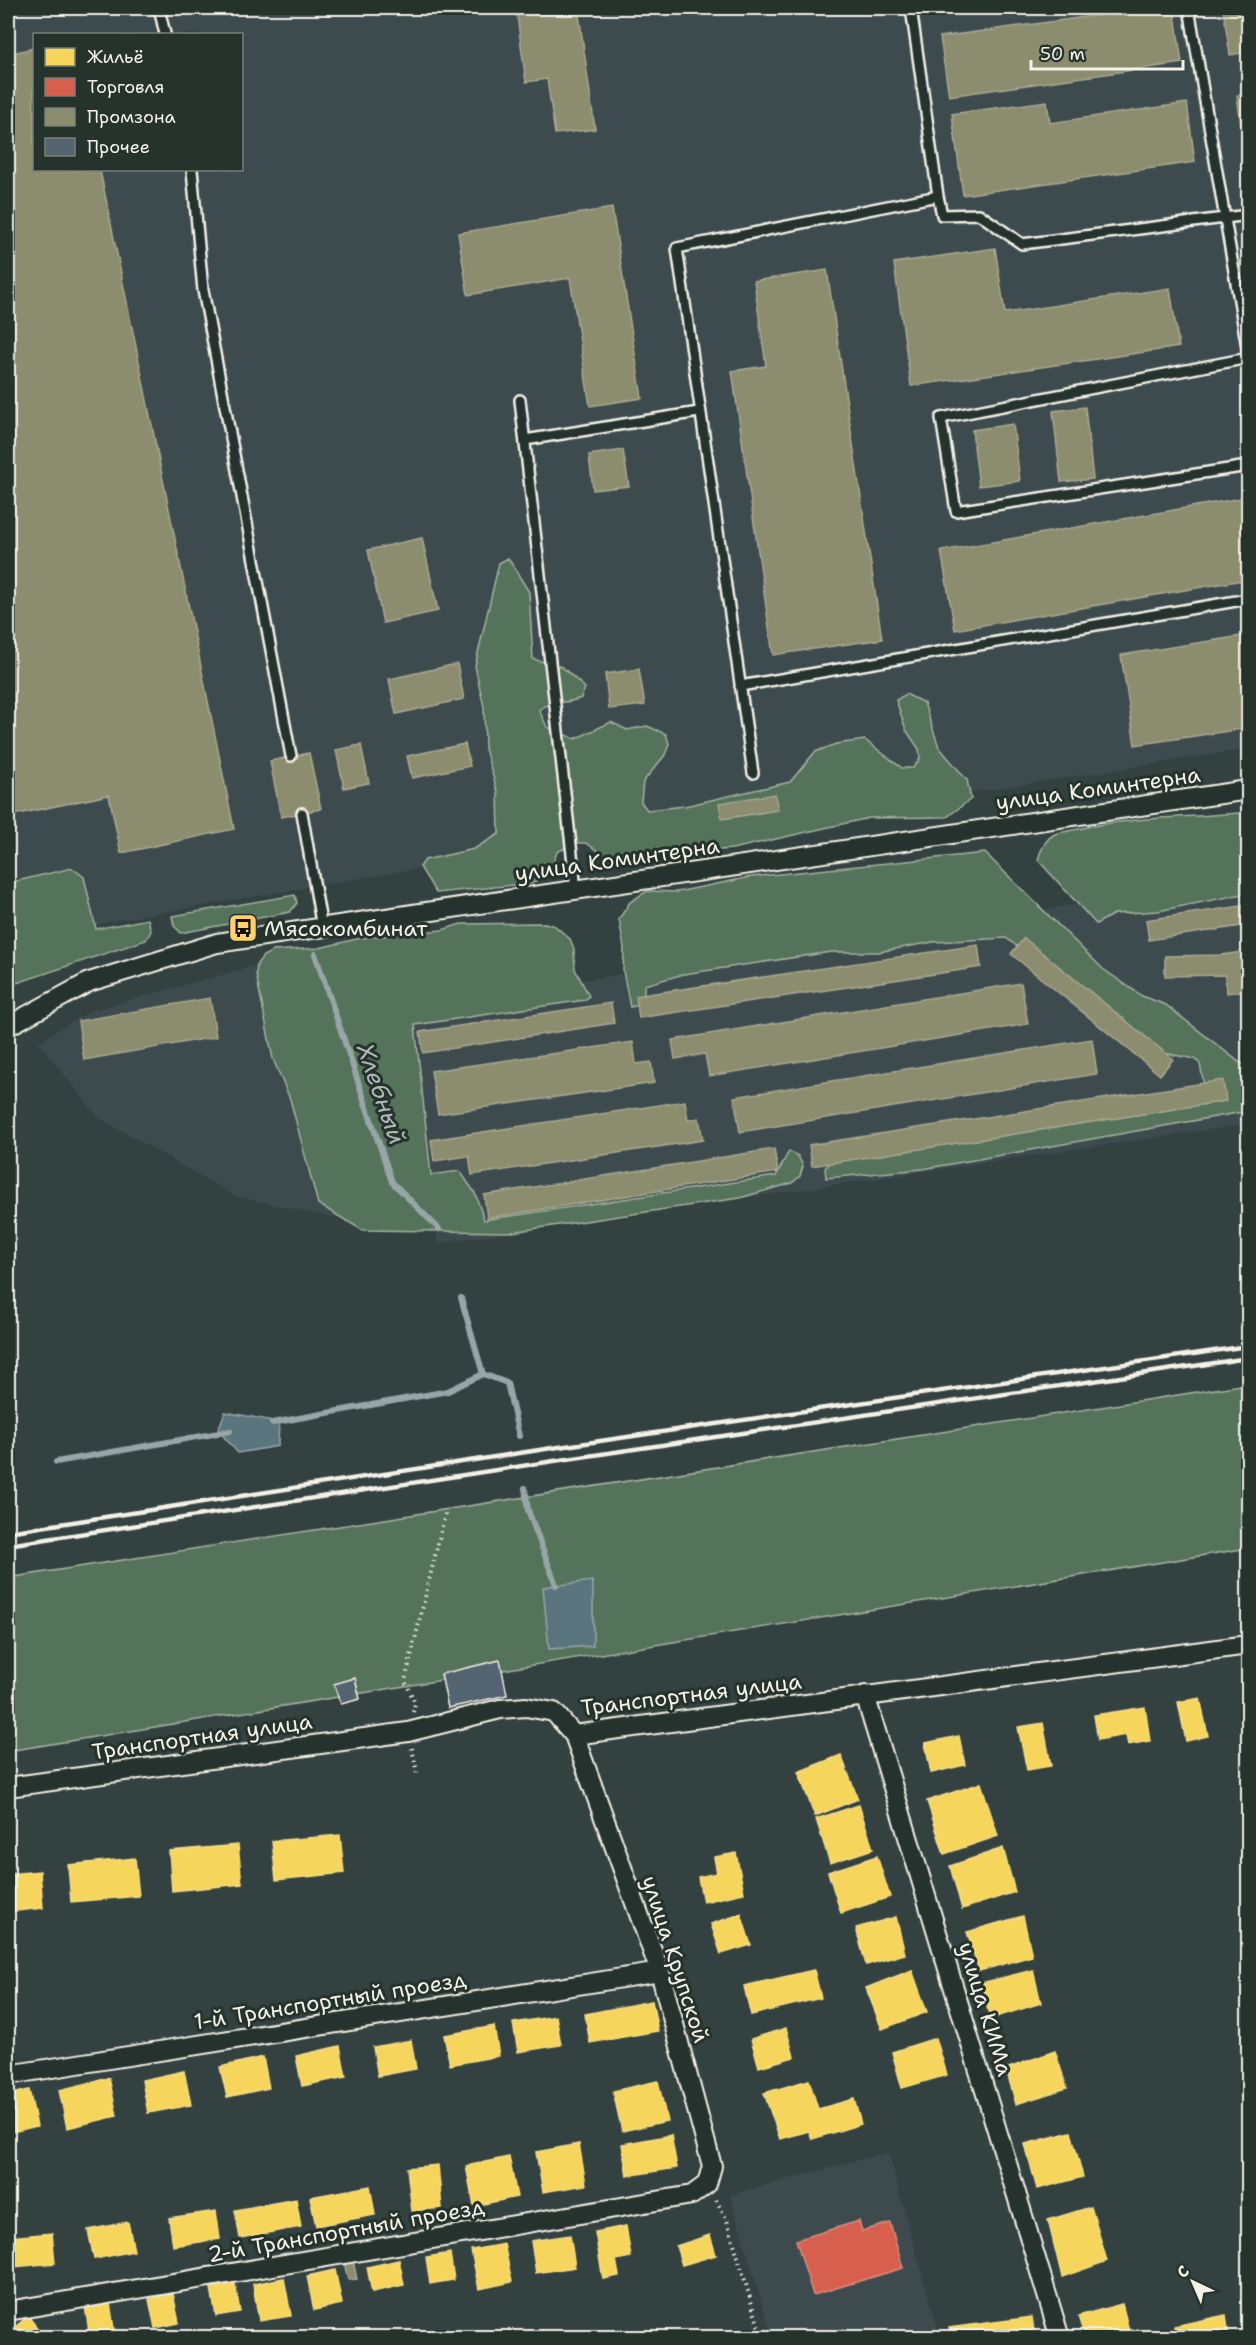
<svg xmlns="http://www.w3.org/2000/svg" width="1256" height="2345" font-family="'Shantell Sans',sans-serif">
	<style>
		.built { fill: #3d4b4f; fill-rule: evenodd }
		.green { fill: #55735a; stroke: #a4b2a1; stroke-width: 1.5 }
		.water { fill: #5a747d; stroke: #98a6a8; stroke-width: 1.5 }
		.homes { fill: #f6d55c; stroke: #f5dd86; stroke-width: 1.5 }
		.shops { fill: #d6604d; stroke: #df8c7c; stroke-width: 1.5 }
		.industry { fill: #8c8c6e; stroke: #abaa93; stroke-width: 1.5 }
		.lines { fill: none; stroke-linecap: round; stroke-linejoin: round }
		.stream { stroke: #98a6a8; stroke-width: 6 }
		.building { fill: #536370; stroke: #f4f1e8; stroke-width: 1.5 }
		.lane-casing { stroke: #f4f1e8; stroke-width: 14 }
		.street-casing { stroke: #f4f1e8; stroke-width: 22 }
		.path { stroke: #f4f1e8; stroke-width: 4; stroke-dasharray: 1.5 4.5; stroke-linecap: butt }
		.lane { stroke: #26332d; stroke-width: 9 }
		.street { stroke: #26332d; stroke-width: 18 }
		.rail { stroke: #f4f1e8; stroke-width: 4.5 }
		.labels { text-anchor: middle; stroke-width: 6; stroke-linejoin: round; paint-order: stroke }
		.street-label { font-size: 22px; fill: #f4f1e8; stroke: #26332d }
		.poi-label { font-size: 22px; fill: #f4f1e8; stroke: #26332d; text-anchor: start }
		.water-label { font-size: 24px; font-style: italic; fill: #afb9b8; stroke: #26332d }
	</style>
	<rect width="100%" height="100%" fill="#344141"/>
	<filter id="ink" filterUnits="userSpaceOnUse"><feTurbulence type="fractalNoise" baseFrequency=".0167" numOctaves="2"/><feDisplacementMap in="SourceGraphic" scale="12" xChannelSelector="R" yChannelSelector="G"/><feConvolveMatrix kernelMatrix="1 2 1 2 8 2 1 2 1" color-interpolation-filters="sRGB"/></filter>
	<g filter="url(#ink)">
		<path class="built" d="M8,8H1248V749L974,792L530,849L106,922L8,957ZM34,34H242V170H34Z
			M1248,878V1124L438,1243L401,1008Z
			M271,961L335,1218L235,1196L99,1118L38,1042L90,1011Z
			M888,2152L940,2337H772L730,2195Z"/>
		<path class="green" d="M508,558L529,592L533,659L562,667L585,688L581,698C566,705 552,699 539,710L547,727L575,739L611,722L627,730L647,726L666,734L669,744L665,755L643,782L641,802L647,810L685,806L790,782L815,752L836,744L865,740L902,768H913L920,759L919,749L906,730L896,700L906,694L924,703L939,747L967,780L971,799L947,817L869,818L732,849L610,859L586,843H575L557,852L550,872L533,883L436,893L420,867L425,860L474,849L499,834L498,793L485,749L484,707L475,666L499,563Z
			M1248,812V893L1158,911L1114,914L1096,924L1038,860C1040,851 1046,838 1055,834C1065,831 1077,830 1087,827C1141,816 1195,818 1248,812Z
			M985,853L1103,969L1142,996L1166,1005L1239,1062L1248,1067V1111L923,1169L826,1178L825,1168L836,1157L1206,1095L1200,1064L1195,1059L1153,1051L1006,938L933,942L878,952H831L684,974L644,985V1004L630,1007L623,971L624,948L619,919L630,902L647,891L677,892L751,877Z
			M72,868L84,877L96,929L148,919L151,931L146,940L17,983L8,973V883Z
			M295,895L297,903L290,912L181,933L174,926L172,916Z
			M545,923L555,926L570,939L574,949L575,969L589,996L585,1000L415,1025L431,1175L460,1171L475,1193L484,1220L776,1176L789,1151L798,1156L803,1166L800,1176L792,1183L740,1198L512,1232L362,1230L318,1204L290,1099L273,1059L256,974L257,964L263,956L273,951L319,948L361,938L442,930L461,924Z
			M1248,1384V1548L8,1751V1578Z"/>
		<path class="water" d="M225,1412L279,1422L278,1446L238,1453L218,1430Z
			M593,1581V1646L549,1649L543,1587Z"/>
		<path class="homes" d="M1200,1698L1208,1736L1186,1741L1178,1702Z
			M1145,1707L1150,1741L1128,1745L1126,1735L1098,1740L1094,1715Z
			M1043,1723L1051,1766L1027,1770L1018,1727Z
			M959,1736L965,1765L931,1773L925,1743Z
			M841,1755L858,1799L815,1816L798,1772Z
			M981,1783L998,1836L944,1854L927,1801Z
			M859,1805L873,1849L830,1863L816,1819Z
			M340,1835L344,1873L276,1880L272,1841Z
			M238,1845L242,1884L172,1891L169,1851Z
			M1003,1848L1015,1892L962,1909L950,1866Z
			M736,1853L744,1893L703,1902L698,1877L717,1873L714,1857Z
			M877,1856L890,1897L841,1913L828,1872Z
			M135,1858L139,1896L71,1902L68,1865Z
			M40,1871L43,1908L8,1912V1874Z
			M741,1914L751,1945L721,1954L711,1924Z
			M1023,1916L1032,1956L979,1971L967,1932Z
			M896,1917L905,1954L866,1965L856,1928Z
			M814,1970L821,1998L751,2015L744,1986Z
			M912,1970L927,2012L882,2029L866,1988Z
			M1033,1970L1041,2003L990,2019L981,1983Z
			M652,2001L658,2031L590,2043L585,2014Z
			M556,2016L561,2045L518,2052L513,2023Z
			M494,2026L499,2056L450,2065L444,2035Z
			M786,2028L794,2057L759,2067L751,2039Z
			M936,2038L947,2075L902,2088L892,2052Z
			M411,2040L416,2069L378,2076L373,2047Z
			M340,2046L346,2077L302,2086L296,2056Z
			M1055,2051L1067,2088L1016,2104L1006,2069Z
			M263,2057L269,2088L227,2097L220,2067Z
			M184,2071L191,2105L148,2113L142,2080Z
			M109,2078L117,2116L67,2128L59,2090Z
			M809,2080L818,2109L854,2099L861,2124L812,2139L809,2131L780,2139L764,2093Z
			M658,2081L667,2121L622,2131L613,2091Z
			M29,2090L37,2126L8,2133V2095Z
			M1071,2132L1083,2177L1037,2189L1025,2144Z
			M671,2135L677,2168L627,2176L622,2144Z
			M579,2144L586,2185L543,2192L536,2152Z
			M509,2157L517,2197L474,2206L466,2166Z
			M438,2165L442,2208L412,2211L407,2168Z
			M370,2186L375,2215L316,2226L310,2197Z
			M296,2199L301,2227L240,2238L235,2210Z
			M1091,2207L1107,2261L1062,2277L1048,2220Z
			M216,2211L220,2239L173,2246L169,2218Z
			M128,2222L134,2251L94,2259L88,2230Z
			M626,2226L631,2257L616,2260L619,2276L603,2279L595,2232Z
			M52,2233L55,2263L13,2267L10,2237Z
			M570,2235L575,2267L536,2273L531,2241Z
			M710,2235L716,2255L682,2265L676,2246Z
			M504,2244L512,2282L479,2289L471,2250Z
			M450,2253L454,2280L430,2284L426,2257Z
			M399,2260L404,2285L372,2292L367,2267Z
			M335,2270L342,2304L314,2310L307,2276Z
			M284,2278L291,2316L259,2321L253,2284Z
			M235,2284L240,2312L216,2316L211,2288Z
			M173,2294L179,2323L155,2328L149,2299Z
			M110,2303L115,2335L90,2338L85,2306Z
			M1122,2304L1131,2338H1085L1078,2316Z
			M1226,2315L1229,2338H1176L1174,2326Z
			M28,2316L45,2338H8V2333Z
			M1032,2317L1035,2338H951L949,2328Z"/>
		<path class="shops" d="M859,2221L862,2231L890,2223L903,2268L813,2295L796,2240Z
			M906,2330L907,2338H850Z"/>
		<path class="industry" d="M516,8H578L595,129L555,134L547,79L526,82Z
			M1150,8H1174L1182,63L949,96L940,37Z
			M1223,8H1248V52L1230,55Z
			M34,48V170H100L234,829L121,853L109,795L8,816V54Z
			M1248,93V153H1245L1237,95Z
			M1047,101L1050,123L1187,103L1195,162L963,195L952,114Z
			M612,208L642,398L590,406L570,278L468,295L458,233Z
			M995,248L1005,313L1170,288L1179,347L911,386L894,263Z
			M827,270L882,639L773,655L732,371L766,366L754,281Z
			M1085,407L1093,479L1061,482L1053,411Z
			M1013,424L1020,481L979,486L972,430Z
			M623,450L629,486L593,490L589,455Z
			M1248,497V579L955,630L941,551Z
			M422,538L438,611L383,623L368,550Z
			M1248,635V728L1135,745L1121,655Z
			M457,664L464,699L396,714L389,679Z
			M639,669L645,705L609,709L605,674Z
			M465,744L470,766L412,778L407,756Z
			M361,745L369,783L344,788L336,750Z
			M309,753L321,809L281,817L270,761Z
			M775,794L778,810L722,819L719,803Z
			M1248,905V925L1149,940L1146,920Z
			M1024,938L1173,1059L1160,1075L1011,954Z
			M978,945L981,967L639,1018L636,996Z
			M1248,951V990L1227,993L1225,975L1165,976V956L1222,955Z
			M1021,983L1028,1024L709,1076L705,1054L675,1059L672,1040Z
			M210,998L216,1037L84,1060L78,1021Z
			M611,1003L614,1023L423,1053L420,1032Z
			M1092,1039L1097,1074L740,1132L734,1097Z
			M633,1042L636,1064L651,1062L654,1083L438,1114L431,1071Z
			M1223,1080L1226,1101L812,1166L809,1145Z
			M685,1101L688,1120L699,1118L703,1140L472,1175L469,1156L434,1161L431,1140Z
			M774,1149L778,1172L487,1218L484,1195Z
			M353,2261L357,2279L348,2280L344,2263Z"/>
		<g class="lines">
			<path class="stream" d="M315,954L392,1182L439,1229
				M461,1298L483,1374L507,1383L519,1436
				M272,1423L448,1391L483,1374
				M56,1462L230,1431
				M525,1488L528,1510L556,1585"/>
		</g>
		<path class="building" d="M500,1660L507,1695L448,1708L441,1674Z
			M355,1678L360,1699L341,1704L334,1684Z"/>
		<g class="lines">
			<g class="lane-casing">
				<path id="lane" d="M159,8L165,34
					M1189,8L1248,353
					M192,170L203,290L291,756
					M938,196L942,215L979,214L1022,244L1248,215
					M1248,358L941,418L956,511L1248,466
					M520,400L576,889
					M525,440L699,412
					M740,686L1248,599
					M753,773L677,248L938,196L911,8
					M302,813L322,928"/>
			</g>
			<g class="street-casing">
				<path id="street" d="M8,1026L89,982L217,943L1248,790
					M865,1695L1060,2338
					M8,1787L408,1732L500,1709L526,1707L554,1712L574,1735L1248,1645
					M8,2075L660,1972
					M8,2311L692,2195L707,2184L712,2166L660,1972L574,1735"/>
			</g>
			<path class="path" d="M413,1712L415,1703L405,1681L446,1510
				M412,1748L417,1773
				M716,2200L727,2220L762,2338"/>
			<use href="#lane" class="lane"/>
			<use href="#street" class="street"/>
			<path class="rail" d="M8,1532L552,1448L1248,1346
				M8,1545L554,1461L1248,1358"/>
		</g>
	</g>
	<defs>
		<g id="bus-square" transform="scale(1.5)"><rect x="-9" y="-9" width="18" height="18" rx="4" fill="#ffd166" stroke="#26332d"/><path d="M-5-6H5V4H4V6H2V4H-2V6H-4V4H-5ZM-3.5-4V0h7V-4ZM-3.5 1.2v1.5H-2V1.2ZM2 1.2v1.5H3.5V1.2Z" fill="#111"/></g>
	</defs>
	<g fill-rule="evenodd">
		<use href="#bus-square" x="243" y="928"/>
	</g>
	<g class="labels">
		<g class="street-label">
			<text transform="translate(1098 788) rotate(-8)" y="8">улица Коминтерна</text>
			<text transform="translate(617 859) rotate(-8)" y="8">улица Коминтерна</text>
			<text transform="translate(691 1694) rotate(-7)" y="8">Транспортная улица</text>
			<text transform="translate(202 1736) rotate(-8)" y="8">Транспортная улица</text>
			<text transform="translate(676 1959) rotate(72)" y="8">улица Крупской</text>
			<text transform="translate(330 2000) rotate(-9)" y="8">1-й Транспортный проезд</text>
			<text transform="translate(986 2009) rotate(73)" y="8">улица КИМа</text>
			<text transform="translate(346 2230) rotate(-10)" y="8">2-й Транспортный проезд</text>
		</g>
		<g class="poi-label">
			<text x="264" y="936">Мясокомбинат</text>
		</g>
		<g class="water-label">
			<text transform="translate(381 1094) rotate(71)" y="8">Хлебный</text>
		</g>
	</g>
	<rect width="1256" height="2345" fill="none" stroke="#26332d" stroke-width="30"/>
	<rect x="15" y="15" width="1226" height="2315" fill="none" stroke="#f4f1e8" stroke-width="2" filter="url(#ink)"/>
	<rect x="33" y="33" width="210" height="138" fill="#26332d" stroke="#787f78" stroke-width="1.5"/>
	<rect x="45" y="48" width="30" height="18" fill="#f6d55c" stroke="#787f78" stroke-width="1.5"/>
	<text x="87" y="63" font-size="18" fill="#f4f1e8">Жильё</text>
	<rect x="45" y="78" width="30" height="18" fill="#d6604d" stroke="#787f78" stroke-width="1.5"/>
	<text x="87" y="93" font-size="18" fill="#f4f1e8">Торговля</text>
	<rect x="45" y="108" width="30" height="18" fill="#8c8c6e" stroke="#787f78" stroke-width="1.5"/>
	<text x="87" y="123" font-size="18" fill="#f4f1e8">Промзона</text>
	<rect x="45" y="138" width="30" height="18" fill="#536370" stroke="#787f78" stroke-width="1.5"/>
	<text x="87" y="153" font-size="18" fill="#f4f1e8">Прочее</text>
	<g transform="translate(1193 2282) rotate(316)" stroke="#26332d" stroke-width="4.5" paint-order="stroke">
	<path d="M0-4.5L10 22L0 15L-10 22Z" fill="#f4f1e8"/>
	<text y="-9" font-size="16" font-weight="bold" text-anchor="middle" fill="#f4f1e8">С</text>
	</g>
	<path d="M1031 60v9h152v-9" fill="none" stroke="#f4f1e8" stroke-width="3"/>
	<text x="1040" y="60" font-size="18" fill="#f4f1e8" stroke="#26332d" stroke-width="4.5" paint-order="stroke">50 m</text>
</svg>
